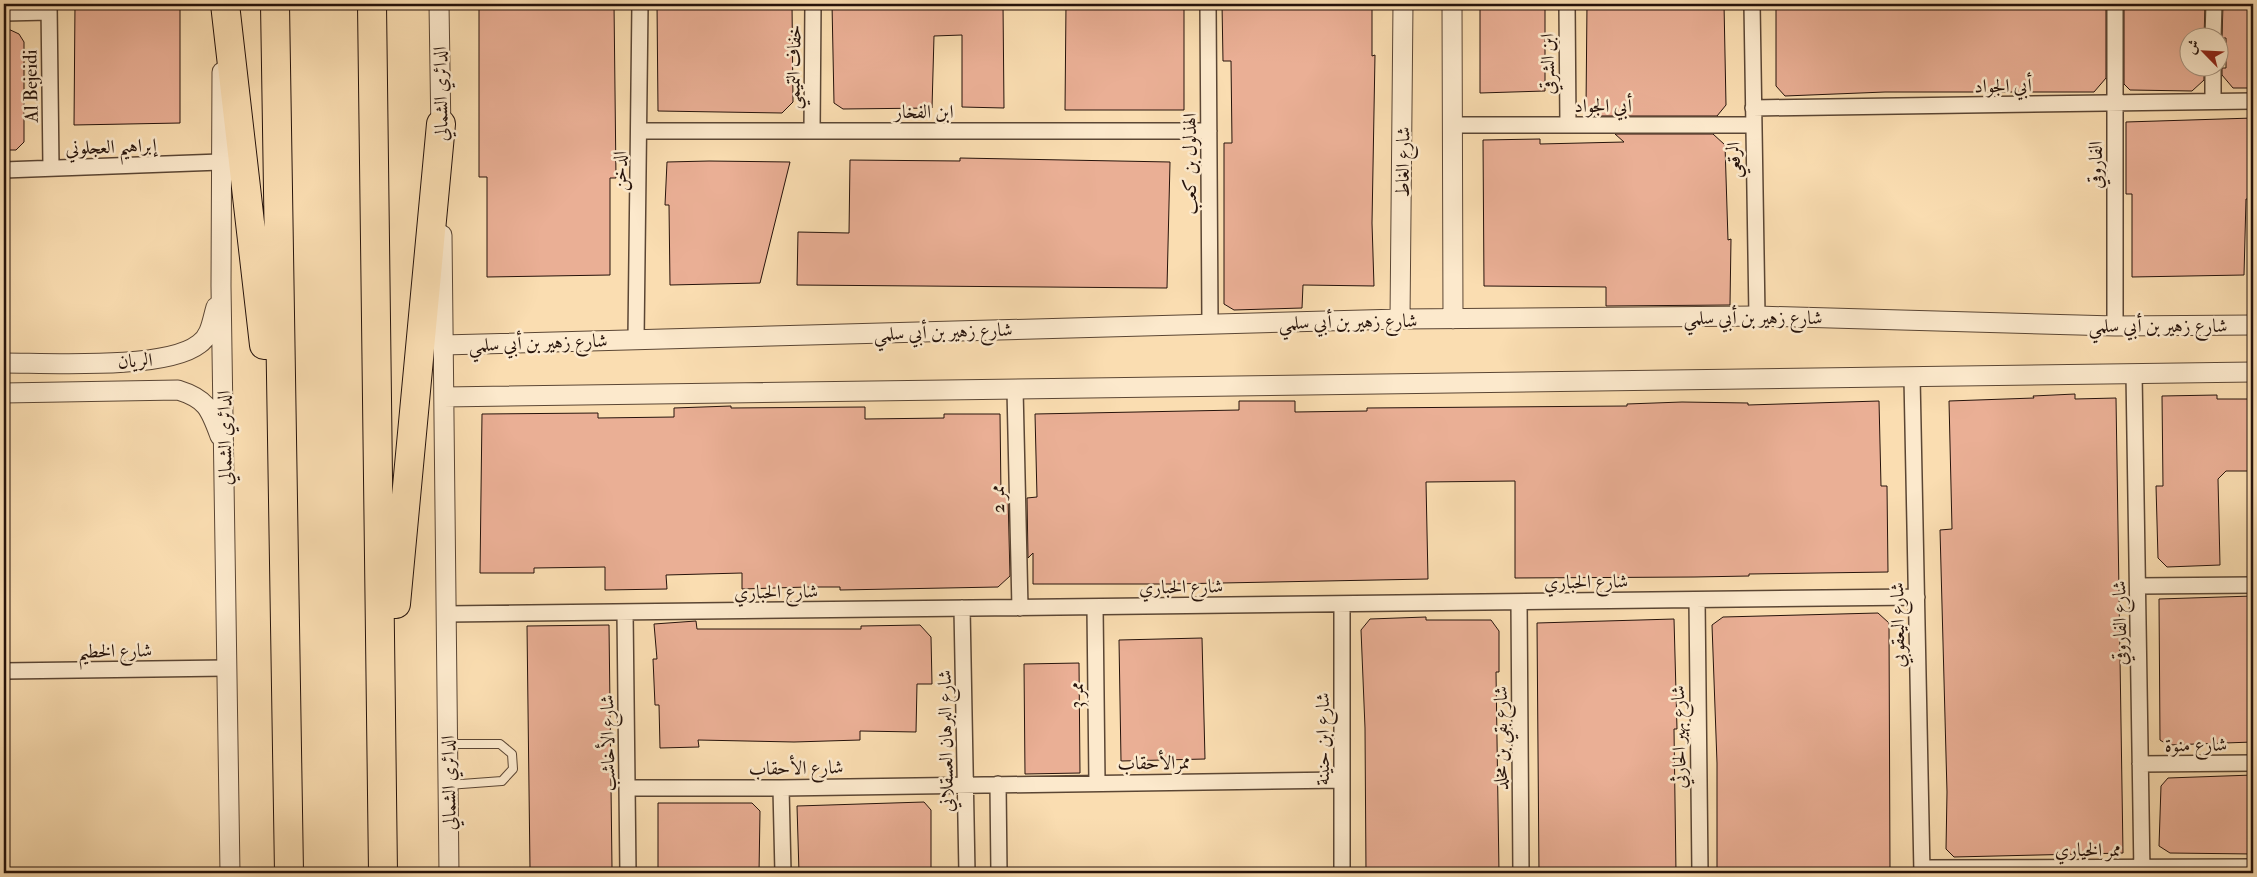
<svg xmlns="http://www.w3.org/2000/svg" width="2257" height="877" font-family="'IM FELL Double Pica',Amiri,serif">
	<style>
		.building { fill: #eaaf95; stroke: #26130b }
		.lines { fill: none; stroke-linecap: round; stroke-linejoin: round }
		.service-casing { stroke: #5b4634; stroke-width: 10 }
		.minor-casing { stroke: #5b4634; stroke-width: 18 }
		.tertiary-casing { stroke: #5b4634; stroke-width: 21 }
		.motorway-casing { stroke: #26130b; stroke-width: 30 }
		.service { stroke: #fce9cc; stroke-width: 8 }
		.minor { stroke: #fce9cc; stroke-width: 15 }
		.tertiary { stroke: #fce9cc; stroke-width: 19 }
		.motorway { stroke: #faddb1; stroke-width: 28 }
		.labels { text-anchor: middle; stroke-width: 5; stroke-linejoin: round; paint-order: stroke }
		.street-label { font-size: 19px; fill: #26130b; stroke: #fce9cc }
	</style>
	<rect width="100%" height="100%" fill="#faddb1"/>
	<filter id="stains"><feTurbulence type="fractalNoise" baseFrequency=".004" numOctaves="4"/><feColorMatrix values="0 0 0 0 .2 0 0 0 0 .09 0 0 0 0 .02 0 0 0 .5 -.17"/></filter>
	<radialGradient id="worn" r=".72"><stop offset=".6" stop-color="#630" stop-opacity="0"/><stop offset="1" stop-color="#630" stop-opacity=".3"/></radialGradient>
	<path class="building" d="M75,4H180V123L74,125Z
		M479,4H614L616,178H610V275L487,277V177H479Z
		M657,4H792L793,102L782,113L658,111Z
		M832,4H1003L1004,108L962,107V35L934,36L932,108L843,109L834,103Z
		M1066,4H1184V110H1065Z
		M1222,4H1372V56L1375,55L1372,223L1374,286L1303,285L1302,308L1234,310L1224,304V143H1232L1231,61H1223Z
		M1480,4H1545V91L1480,93Z
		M1587,4H1724L1726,105L1717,116H1595L1586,107Z
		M1776,4H2106V78L2094,92H1885L1785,96L1776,86Z
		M2124,4H2205L2204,38H2190V68H2204V80L2192,91L2130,90L2124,84Z
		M2223,4H2253V88H2233L2222,75V68H2226V38H2222Z
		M4,27L19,34L24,42V142L16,150H4Z
		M2253,118V199H2246L2244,275L2132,277V194H2126V122Z
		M1615,134H1713L1725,145L1728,240L1731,239L1730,305L1606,306V287L1484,286L1483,140L1540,139V144L1624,142Z
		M960,158L1170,162L1167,288L797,285L798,232L849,233L850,160L960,161Z
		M709,161L790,162L760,283L670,285L669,205H665L667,162Z
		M2075,394V399L2116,398L2123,853L1954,857L1946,849L1947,792L1940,530L1952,529L1949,401L2034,398L2033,396Z
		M2217,395V399H2253V471H2226L2218,479L2220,565L2167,567L2158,558L2156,486H2163L2162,396Z
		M1239,401H1295V412L1367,411V408L1627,406V404L1682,402L1748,403V405L1879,401L1881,486H1887L1888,572L1749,574V576L1695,577L1515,578V481L1426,482L1428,579L1171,584H1033V553L1028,558L1027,498L1037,497L1035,414L1239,410Z
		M731,406V408L865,407V419L944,418V414H1000L1001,495H1008L1010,576L998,587L840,590V587H807L742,589V573L666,575L667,589L605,590V567L534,568V573H480L482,414L598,413V418L674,417V408Z
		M2253,596V742L2168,745L2160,740L2159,599Z
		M1878,613L1889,623L1890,873H1717V763L1712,625L1723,617Z
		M1426,617V620H1491L1499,631V672H1496L1499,873H1366L1365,728L1361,630L1370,619Z
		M1674,619L1677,729H1674L1676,873H1539L1537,623Z
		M696,621L697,629H861V626L920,625L931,637L932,684H917L916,732L860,731V740L794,742L698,740L699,747L660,748L659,705H655L653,659H657L654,624Z
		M609,625L612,868L530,869L527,626Z
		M1202,638L1205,759L1121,761L1119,640Z
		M1079,663L1080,773L1025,774L1024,664Z
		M2253,775V854L2170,853L2159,846L2161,786L2168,778Z
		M924,802L931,810V873H799L797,806Z
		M658,803H752L760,811L759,873H658Z"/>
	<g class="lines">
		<g class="service-casing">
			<path id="service" d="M448,785L502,781L513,769L512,754L500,744H448"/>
		</g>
		<g class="minor-casing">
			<path id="minor" d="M49,4L51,168
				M1208,4L1210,323
				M1567,4L1568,125
				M1752,4L1757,316
				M4,13L49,12
				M2213,38L2214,4
				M2213,101V68
				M1753,108L2253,101
				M1452,125H1753
				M639,131H1209
				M812,131L813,4
				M4,170L220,162
				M2115,326V4
				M636,339L640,4
				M2134,373L2142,873
				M1912,377L1922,873
				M1015,389L1020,608
				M2139,586L2253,585
				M1697,600L1700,873
				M1519,602L1521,873
				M1342,604V873
				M1095,607L1097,783
				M962,608L967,873
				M625,612L628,873
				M446,614L1917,597
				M4,671L226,668
				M2140,764L2253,763
				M998,784L999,873
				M627,788H781L1342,780
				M781,788L783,873
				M1922,868L2253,867"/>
		</g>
		<g class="tertiary-casing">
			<path id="tertiary" d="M439,4L441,135
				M1452,4L1453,319
				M222,72L221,286L230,873
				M442,235L449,873
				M1400,319L1403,4
				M443,345L1400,319L1757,316L2115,326L2253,325
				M4,363C49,363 166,370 199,344C211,336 212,320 216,307
				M4,393L178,390C207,399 210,409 220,436
				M444,397L2253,372"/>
		</g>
		<g class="motorway-casing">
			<path id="motorway" d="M225,4L264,345
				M275,4L289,873
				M372,4L383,873
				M396,604L441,124"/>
		</g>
		<use href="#service" class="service"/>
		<use href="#minor" class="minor"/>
		<use href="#tertiary" class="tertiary"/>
		<use href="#motorway" class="motorway"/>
	</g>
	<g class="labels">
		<g class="street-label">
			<text transform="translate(1547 64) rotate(-91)" y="7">ابن الشرقي</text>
			<text transform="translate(793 67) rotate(-89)" y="7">خفاف التميمي</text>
			<text transform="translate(2003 85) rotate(-1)" y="7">أبي الجواد</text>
			<text transform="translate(30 86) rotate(-91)" y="7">Al Bejeidi</text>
			<text transform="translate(440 94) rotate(-91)" y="7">الدائري الشمالي</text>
			<text x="1603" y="112">أبي الجواد</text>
			<text x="924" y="118">ابن الفخار</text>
			<text transform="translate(111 146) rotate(-2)" y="7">إبراهيم العجلوني</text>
			<text transform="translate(1733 160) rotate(-91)" y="7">الرقعي</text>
			<text transform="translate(1402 162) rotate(-89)" y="7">شارع الغاط</text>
			<text transform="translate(1189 164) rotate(-90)" y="7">الهذلول بن كعب</text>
			<text transform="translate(2095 165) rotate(-90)" y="7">الفاروقي</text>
			<text transform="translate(619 171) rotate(-89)" y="7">الدخن</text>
			<text x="1753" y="324">شارع زهير بن أبي سلمي</text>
			<text transform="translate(1348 321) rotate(-1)" y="7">شارع زهير بن أبي سلمي</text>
			<text x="2158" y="332">شارع زهير بن أبي سلمي</text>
			<text transform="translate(943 331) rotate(-2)" y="7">شارع زهير بن أبي سلمي</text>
			<text transform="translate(538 342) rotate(-2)" y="7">شارع زهير بن أبي سلمي</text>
			<text transform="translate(135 360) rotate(-3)" y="7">الريان</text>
			<text transform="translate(224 438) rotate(-91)" y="7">الدائري الشمالي</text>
			<text transform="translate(997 499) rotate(-91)" y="7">ممر 2</text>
			<text transform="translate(1586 581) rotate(-1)" y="7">شارع الحباري</text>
			<text transform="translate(1181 586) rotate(-1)" y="7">شارع الحباري</text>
			<text transform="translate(776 591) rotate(-1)" y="7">شارع الحباري</text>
			<text transform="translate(2119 623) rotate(-91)" y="7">شارع الفاروقي</text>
			<text transform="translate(1897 625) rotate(-91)" y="7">شارع اليعقوبي</text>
			<text transform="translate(115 650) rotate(-1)" y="7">شارع الخطيم</text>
			<text transform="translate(1076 695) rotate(-90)" y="7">ممر 3</text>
			<text transform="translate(1678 737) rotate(-91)" y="7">شارع بهير الحارثي</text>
			<text transform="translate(1500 738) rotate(-90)" y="7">شارع بقي بن مخلد</text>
			<text transform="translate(1322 739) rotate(-90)" y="7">شارع ابن حنينة</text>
			<text transform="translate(945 741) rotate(-91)" y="7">شارع البرهان العسقلاني</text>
			<text transform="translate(607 743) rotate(-91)" y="7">شارع الأخاشب</text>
			<text transform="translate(2196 744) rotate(-1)" y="7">شارع منوة</text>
			<text transform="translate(1154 762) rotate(-1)" y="7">ممرالأحقاب</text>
			<text transform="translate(796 767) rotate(-1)" y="7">شارع الأحقاب</text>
			<text transform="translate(448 783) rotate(-91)" y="7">الدائري الشمالي</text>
			<text x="2088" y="856">ممر الخياري</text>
		</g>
	</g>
	<rect width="2257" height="877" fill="none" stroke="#faddb1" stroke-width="20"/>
	<rect x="5" y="5" width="2247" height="867" fill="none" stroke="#26130b" stroke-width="2.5"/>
	<rect x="10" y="10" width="2237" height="857" fill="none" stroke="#26130b"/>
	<g transform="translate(2204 52) rotate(294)"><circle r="24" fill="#fce9cc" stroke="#a6937f"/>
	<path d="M0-4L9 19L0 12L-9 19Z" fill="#8f2418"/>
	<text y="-8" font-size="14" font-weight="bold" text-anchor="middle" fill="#26130b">ش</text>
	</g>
	<rect width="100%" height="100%" filter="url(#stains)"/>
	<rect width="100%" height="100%" fill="url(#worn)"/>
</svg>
